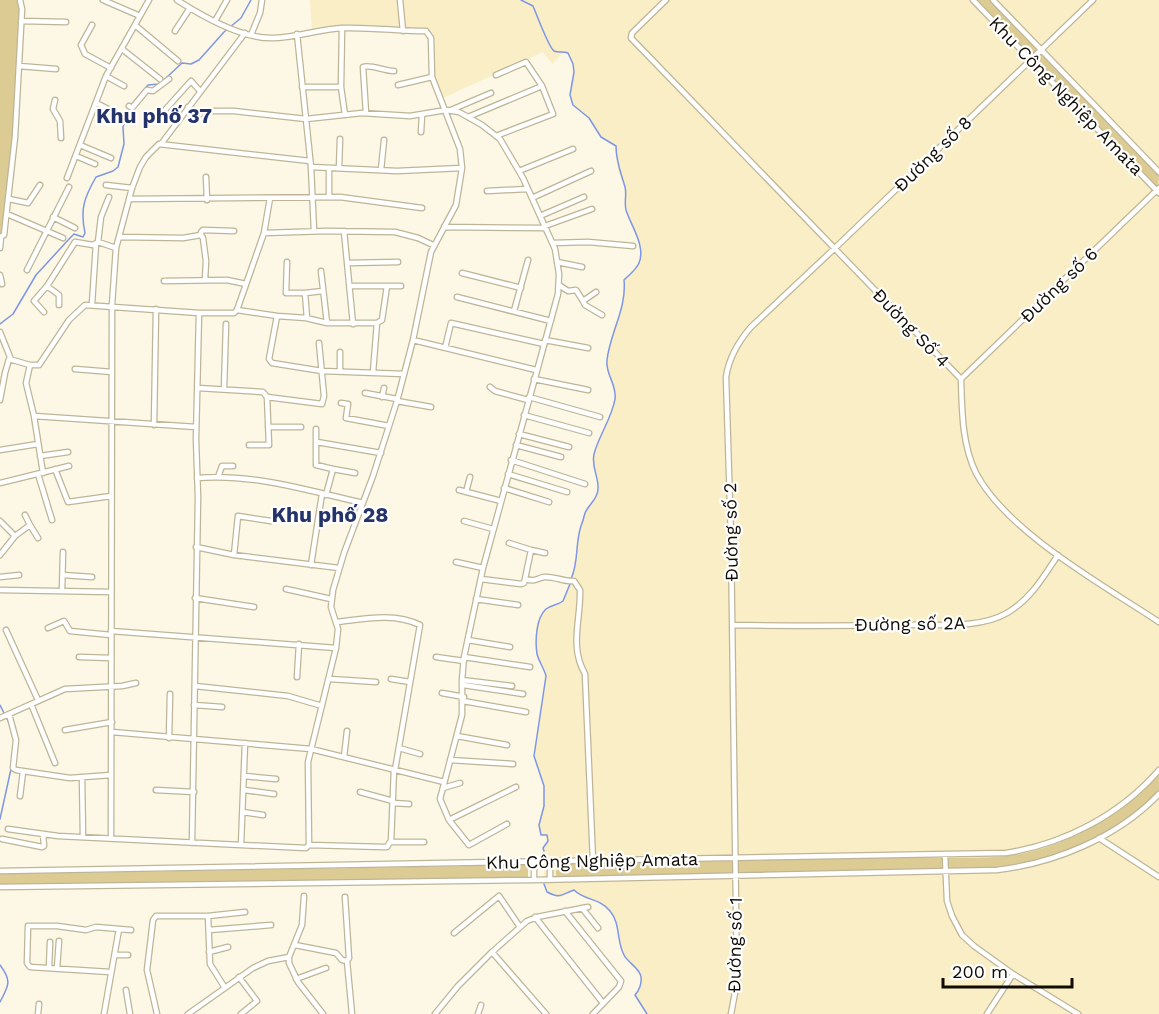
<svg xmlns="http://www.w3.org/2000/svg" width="1159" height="1014" font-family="'Work Sans',sans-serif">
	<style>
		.built { fill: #f9eec6 }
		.green { fill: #dccb92 }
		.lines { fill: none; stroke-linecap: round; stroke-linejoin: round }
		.stream { stroke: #7e96e6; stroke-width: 1.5 }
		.minor-casing { stroke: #beb597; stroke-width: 7 }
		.minor { stroke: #fff; stroke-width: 4.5 }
		.labels { text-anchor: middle; stroke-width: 4.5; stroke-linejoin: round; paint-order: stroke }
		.street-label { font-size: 18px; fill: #100c03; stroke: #fff }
		.quarter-label { font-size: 21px; font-weight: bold; fill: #25336b; stroke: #fff }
	</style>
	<rect width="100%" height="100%" fill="#fdf8e5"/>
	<path class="built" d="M310,0H1159V1014H647L635,995L641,983L640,973L624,955L620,944L618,924L610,912L599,901L584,897L574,890L561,897H557L547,892L545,888L543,848L548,841L547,835H541L539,825L544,806V786L534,756L546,676L545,669L537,656L536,628L538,620L545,610L560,604L567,593L577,560L580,528L586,511L593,503L598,492V477L593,465L594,454L609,419L615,397V388L608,373L607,359L614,328L623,305L624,280L636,268L640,259V243L631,224L626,207L625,186L618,171L616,146L601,137L589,118L573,105L570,95L574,72L573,64L568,53L564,52L552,64L543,52L443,98L434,77L433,38L427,30H312Z"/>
	<path class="green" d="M0,0H19L20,9L13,138L2,235L0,236Z
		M976,0H990L1039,50L1032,57Z
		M1041,52L1159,176L1158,188L1034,59Z
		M1159,774V790C1121,830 1066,857 1012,865C991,869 969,868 947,868L946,858C966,858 987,858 1007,856C1066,849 1117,815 1159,774Z
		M835,858H944V868L737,874L736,861Z
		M733,861L734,874L556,877V864Z
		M528,865V878L0,885V874H2Z"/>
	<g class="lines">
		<path class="stream" d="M521,0L533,6C536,13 549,48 554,51C558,53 563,51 568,53L573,64L574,72L570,95L573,105L589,118L601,137L616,146C616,162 621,173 625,187C627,194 624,202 626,210C631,226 646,246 639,263C636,270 629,275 624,280C627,308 610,333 607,360C605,374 617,384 615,399C612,418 599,435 594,454C591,467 599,477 598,489C598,499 589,504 585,513C584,517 583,521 581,526C575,543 579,562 571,579
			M167,77L182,63L191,64L199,60L224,32L241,18L251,0
			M131,105L148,85L159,84
			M0,324L13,314L36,275L70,238L74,234L83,237L85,233C80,209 84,198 96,177L113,171L118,167L124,144L123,127L129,109
			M0,705L9,723
			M0,819L11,769
			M544,851L543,848L548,841L547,835H541L539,825L544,806V786L534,756L546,676C544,668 539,662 537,654C535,641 536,618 546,609C551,605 558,605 563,601L570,584
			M544,884L547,892C561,899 560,895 574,890C585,901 598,897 610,911C621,924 616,940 624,955C628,963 640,968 641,977C642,983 639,991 635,995L647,1014
			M0,965C12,981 9,985 0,1002"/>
		<g class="minor-casing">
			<path id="minor" d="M103,0L140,16
				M177,0C202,16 244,40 275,38C298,37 320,29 343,28C371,27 399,31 426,31L431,38L432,77L460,149L462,168L456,205L431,252L413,340L397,401L373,476L344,553L333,590L331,607L338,629L336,648L308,762L309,845L306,848L241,845
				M400,0L403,31
				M666,0L632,33L631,38L961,379C962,411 962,445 976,473C1007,532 1103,585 1159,622
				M973,0L1159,193
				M993,0L1159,172
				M21,21L66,22
				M215,21L227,0
				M92,25L81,45L85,54L111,68
				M135,25L178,61
				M342,28L341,87L345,115
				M175,31L190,8
				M297,34L311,167L314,231
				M251,35L260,13L262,0
				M122,49L160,79
				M19,66L56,69
				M496,75L526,62L542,86L553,114L496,136
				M106,76L124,86
				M398,85L432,77
				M302,87H341
				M55,100L53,109L60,121L61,138
				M96,103L122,116
				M129,106L132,108L147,90L153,91L169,79
				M188,107L200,114
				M165,110L191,81L200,91
				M451,110L491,93
				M208,111H234L306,119L362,113L410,116L446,110L459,112L482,125L500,139L523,178L555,249L559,274L558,294L483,568L464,657L462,680V715L440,799L449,820L469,845L507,824
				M366,113L363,67C371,64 384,71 394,71
				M468,117L542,86
				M421,132L422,115
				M161,144L245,33
				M80,145L111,158
				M76,156L95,164
				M311,167L397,171L462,168
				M329,168V197
				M339,168L340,139
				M381,170L384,140
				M519,171L573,149
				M206,177L207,200
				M67,178L106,76L149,0
				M106,185L132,188
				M487,191L527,189
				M109,197L101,217L98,242L116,248
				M532,198L591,171
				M9,199L28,203L40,185
				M129,199L340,197L422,208
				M7,214L63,238
				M540,216L584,197
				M53,217L75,228
				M545,226L592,209
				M444,227L546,228
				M344,231L353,324
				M264,233L327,231L395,232L418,238L433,245
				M201,235V232L203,230L234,231
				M0,237L4,235L15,137L22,9L20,0
				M120,237L183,238L201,235L203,238L206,261L205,280
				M553,243L588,242L633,246
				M0,248L1,237
				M287,262L286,293H305
				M557,262L582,267
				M348,263L398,262
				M27,270L69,187
				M321,271L327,323
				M462,273L521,288
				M0,275L2,284
				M164,281L227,280L246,284
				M559,285L568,291L576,290L583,301L596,292
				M47,286L75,242L93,245L98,242
				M350,286H401
				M457,297L551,321
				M583,301L585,305L602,315
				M92,304L96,244
				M237,310L277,316L306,318L327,323H377L382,320L387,286
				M514,311L528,260
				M44,312L34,301L47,286L59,295V305
				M277,316L269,359L272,363L322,371L404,374
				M307,318L305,293L323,291
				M0,332L10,357
				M413,340L536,370
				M545,340L588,348
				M445,348L451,323L544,344
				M340,352V371
				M75,369L112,372
				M373,372L377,323
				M534,379L588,390
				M961,379L1159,188
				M490,387L495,391L528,400
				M198,388L263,392L267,397L322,404L324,396L319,343
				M224,389L226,324
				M365,393L397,399
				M382,397L384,388
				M529,397L600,417
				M0,400L5,373L9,359L30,365
				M397,401L431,407
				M341,403L348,404L346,418L389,426
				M524,415L589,433
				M34,416L196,427
				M154,425L156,309
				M268,427H301
				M316,429V465L333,469L326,495
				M519,434L569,447
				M317,442L381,453
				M249,445H269L267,397
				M516,445L561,457
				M0,450L38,444
				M40,456L68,452
				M511,460L585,484
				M55,469L68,502L111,496
				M333,469L355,473
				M43,473L34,416L26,383L30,365H39L69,320L85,305L199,313H234L237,310L264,233L270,198
				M38,474L52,520
				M508,474L567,492
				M218,477L222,466H233
				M197,478C252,473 310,491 363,503
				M0,483L69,466
				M504,488L549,502
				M459,490L501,501
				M466,492L470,477
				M0,521L15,536L0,555
				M464,521L493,529
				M30,525L38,538
				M15,536L30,525L25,515
				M509,543L531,550L525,579
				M196,547L234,555L339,568
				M531,550L545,553
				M234,555L238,516L271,521
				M456,562L483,568
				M311,565L322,494
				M63,575L92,577
				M0,577L19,575
				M481,579L521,584L524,583L525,579C536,582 535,579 544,577C554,576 564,582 574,581L580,590C581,620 569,646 585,674L593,861
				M286,589L331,599
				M0,590L111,592
				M62,591L63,552
				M195,598L254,607
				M476,599L518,605
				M336,622C363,619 394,612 420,625L395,770
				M733,625C791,626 849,626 908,625C939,624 979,629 1007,613C1031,599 1044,576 1058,555
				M48,628L64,621L70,631L111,635
				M6,630L38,700
				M111,631L336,648
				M468,640L510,647
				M79,657L111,658
				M436,657L464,661
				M464,657L530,667
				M297,677L299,644
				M330,679L376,682
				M391,679L410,682
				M462,680L512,686
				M463,685L523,694
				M195,686L288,696L322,706
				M442,693L464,697
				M463,701L526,712
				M31,704L55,763
				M194,705L222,707
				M9,714L16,740L13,768L16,770L70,778L111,775
				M0,718L65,689L122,686L136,683
				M65,730L112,722
				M112,732L311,749L444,782
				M457,736L507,745
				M169,738L170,694
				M399,748L420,754
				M344,757L347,731
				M450,760L513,764
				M244,776L276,779
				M82,777L83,837
				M443,788L460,783
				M156,790L194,792
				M244,790L274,794
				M360,792L393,801
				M20,796L23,772
				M393,803L409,804
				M243,812L263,815
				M449,820L516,787
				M8,829L58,836L241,845L245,743
				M111,838L112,305L116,248L132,188L140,167L146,157L159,144L310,161
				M1099,838L1159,877
				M2,839L42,847L44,846L43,834
				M391,842L394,769
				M192,843L198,497L196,439L199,313
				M309,845L383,847H387L390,842H424
				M945,855L947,901L952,916L962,935L974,946L1013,974L1078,1014
				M550,862V880
				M534,863V880
				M0,871L1006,853C1064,844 1120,815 1159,770
				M0,887L534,880L997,870C1056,863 1118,837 1159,794
				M304,896L302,925L289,957V963L298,982L323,1014
				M345,897L349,958L347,961L352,1014
				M582,908L598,928
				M565,911L621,981L619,987L593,1014
				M208,916L245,912
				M535,917L603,1003
				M209,930L271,925
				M454,933L499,896L520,927
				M295,945L336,953L342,960L347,961
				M209,952L228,947
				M492,952L546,1014
				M115,955H128
				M49,968L50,942
				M57,968L59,941
				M110,972L30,967L27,963L28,926H57L86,930L96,927L131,930
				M239,977L257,1001L241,1014
				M296,979L326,968
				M126,990L130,1014
				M38,1014L39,1004
				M104,1014L119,929
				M157,1014L147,970L153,920L156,916H208L210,964L225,988
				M188,1014L253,968L268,961L289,957
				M435,1014L458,986L491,953L527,921L537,917L588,907
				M478,1014L481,1005
				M731,1014L737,982L731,538L726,377C729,357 738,342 751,327L835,248L1093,0
				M987,1014L1013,974"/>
		</g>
		<use href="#minor" class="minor"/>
	</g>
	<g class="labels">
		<g class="street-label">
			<text transform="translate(1066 96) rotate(46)" y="6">Khu Công Nghiệp Amata</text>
			<text transform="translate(933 154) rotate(-44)" y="6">Đường số 8</text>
			<text transform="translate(1059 285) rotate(-44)" y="6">Đường số 6</text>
			<text transform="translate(911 328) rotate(46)" y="6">Đường Số 4</text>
			<text transform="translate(731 532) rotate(-91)" y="6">Đường số 2</text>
			<text transform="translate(910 624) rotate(-1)" y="6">Đường số 2A</text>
			<text transform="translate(592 861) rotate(-1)" y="6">Khu Công Nghiệp Amata</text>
			<text transform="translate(735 945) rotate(-89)" y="6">Đường số 1</text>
		</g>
		<g class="quarter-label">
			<text x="154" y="123">Khu phố 37</text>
			<text x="330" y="522">Khu phố 28</text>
		</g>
	</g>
	<path d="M943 978v9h129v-9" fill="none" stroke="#100c03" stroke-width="3"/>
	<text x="952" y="978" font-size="18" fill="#100c03" stroke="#ffffff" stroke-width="4.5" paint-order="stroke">200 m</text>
</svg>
